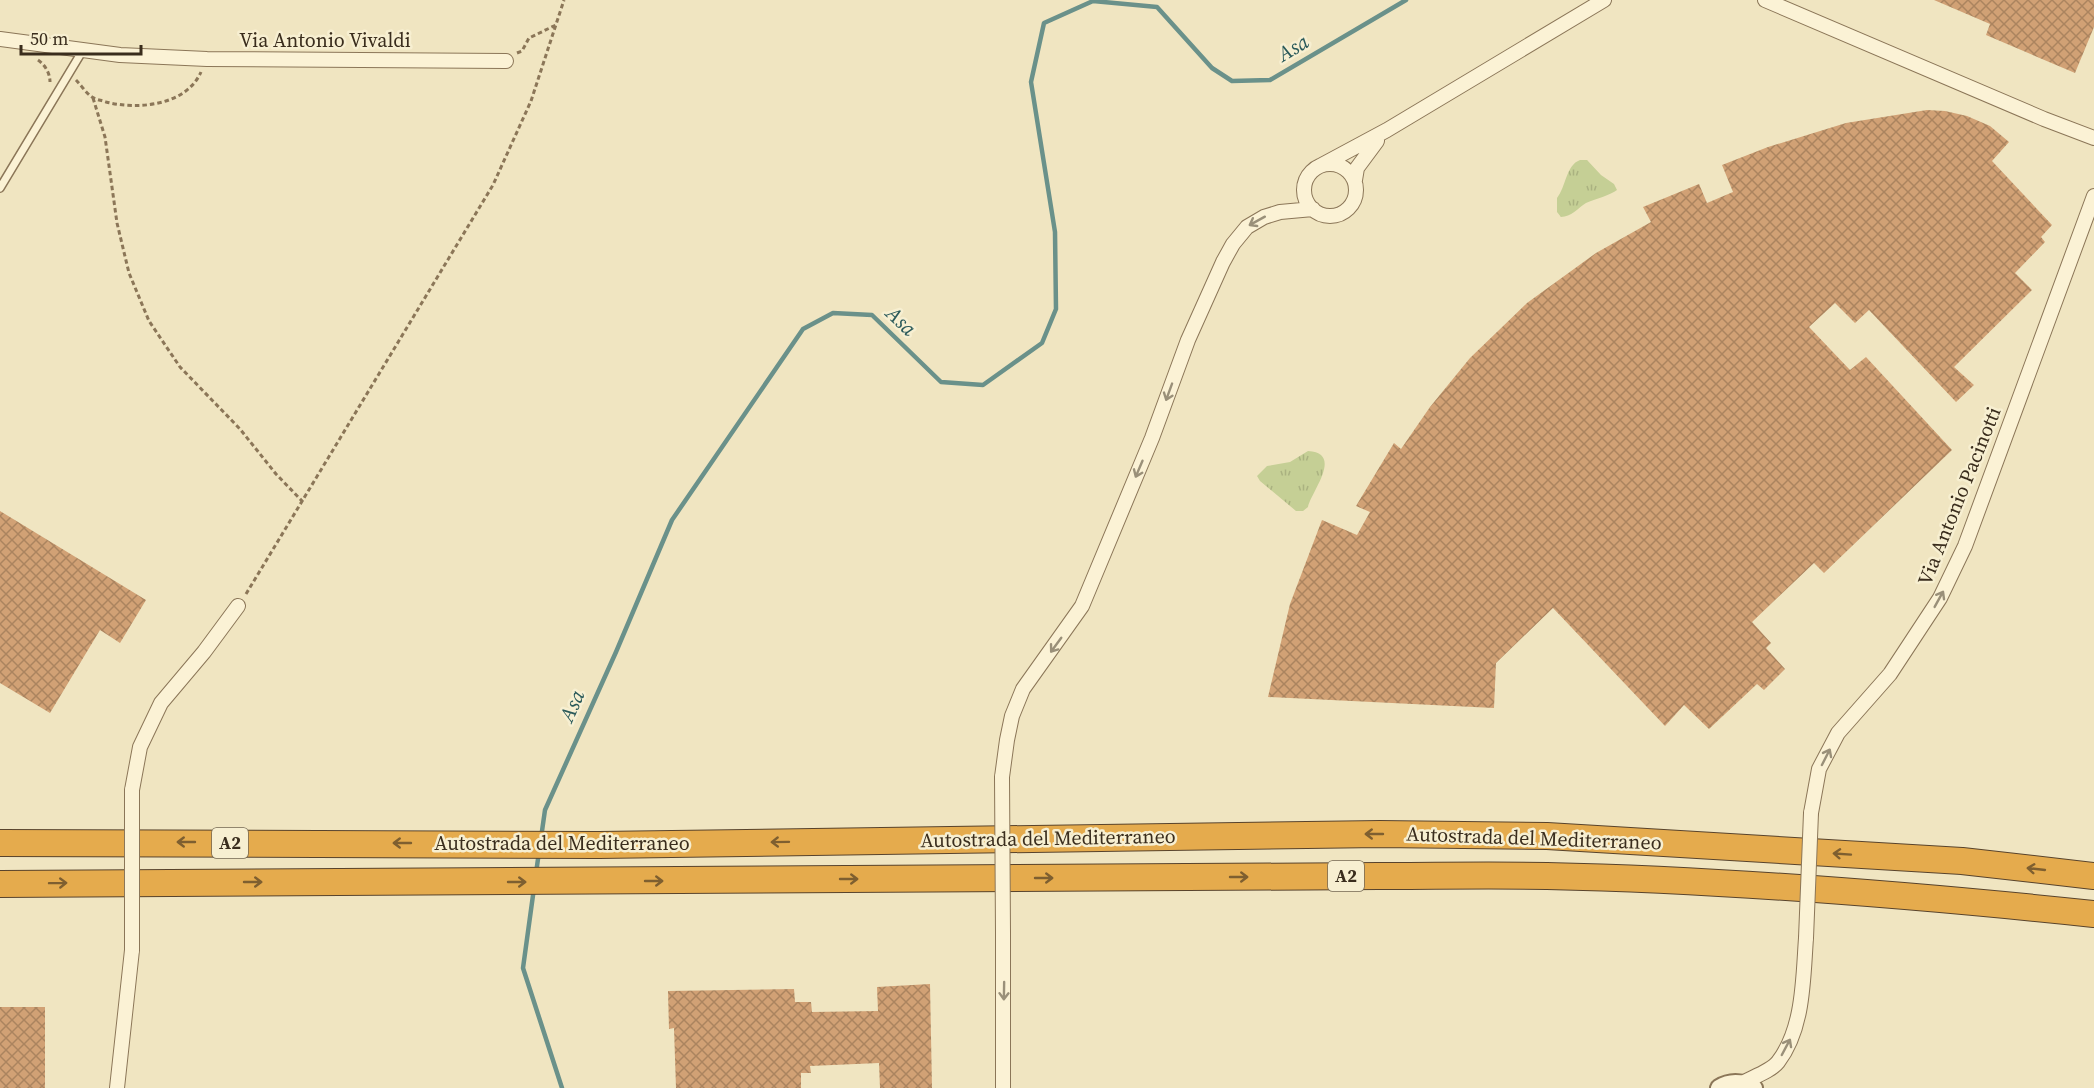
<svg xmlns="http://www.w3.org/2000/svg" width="2094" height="1088" font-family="'Source Serif 4',serif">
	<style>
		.grass { fill: url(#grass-tufts) }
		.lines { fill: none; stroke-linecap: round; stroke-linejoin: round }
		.stream { stroke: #6a918a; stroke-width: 4.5 }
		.building { fill: url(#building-cross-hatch) }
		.service-casing { stroke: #8b7658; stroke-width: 10 }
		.minor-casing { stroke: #8b7658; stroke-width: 16 }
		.tertiary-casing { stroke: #8b7658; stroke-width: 20 }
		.motorway-casing { stroke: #58432c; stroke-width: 28 }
		.path { stroke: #8b7658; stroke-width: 3; stroke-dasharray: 4.5 3; stroke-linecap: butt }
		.service { stroke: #fbf2d5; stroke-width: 7 }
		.minor { stroke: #fbf2d5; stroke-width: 14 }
		.tertiary { stroke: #fbf2d5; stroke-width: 16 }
		.motorway { stroke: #e5ab4d; stroke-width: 26 }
		.minor-bridge-casing { stroke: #8b7658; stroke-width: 16; stroke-linecap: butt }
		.minor-bridge { stroke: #fbf2d5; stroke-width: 14 }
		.oneway { stroke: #9a9079 }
		.oneway2 { stroke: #7e5f30 }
		.labels { text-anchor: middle; stroke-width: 5; stroke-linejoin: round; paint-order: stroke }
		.shield { fill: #f7efd1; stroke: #736753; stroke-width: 1.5 }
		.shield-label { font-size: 18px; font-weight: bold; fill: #3a2d1d }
		.street-label { font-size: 20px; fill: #3a2d1d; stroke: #f7efd1 }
		.water-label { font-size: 21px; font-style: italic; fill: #2b5a5a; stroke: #f7efd1 }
	</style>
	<defs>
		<pattern id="grass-tufts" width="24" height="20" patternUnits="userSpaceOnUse" patternTransform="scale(1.5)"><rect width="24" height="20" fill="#c5cf95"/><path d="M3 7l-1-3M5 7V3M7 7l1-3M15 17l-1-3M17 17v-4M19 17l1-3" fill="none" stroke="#aab280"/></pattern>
		<pattern id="building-cross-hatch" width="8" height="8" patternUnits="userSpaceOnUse" patternTransform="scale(1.5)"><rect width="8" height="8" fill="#d1a175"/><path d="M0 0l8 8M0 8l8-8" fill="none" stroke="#ab845f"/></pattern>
	</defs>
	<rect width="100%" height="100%" fill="#f0e5c1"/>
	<path class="grass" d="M1580,160H1587L1601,175L1614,184L1617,190C1611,195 1595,199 1586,203C1578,208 1571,217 1561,217L1557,212V198C1566,187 1566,165 1580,160Z
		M1308,451C1344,453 1311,492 1308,507L1303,511H1296L1260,481L1257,476L1267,466L1290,462Z"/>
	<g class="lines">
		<path class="stream" d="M541,838L545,810L616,652L672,520L803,329L833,313L872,315L941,382L983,385L1042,343L1056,309L1055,232L1031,82L1044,23L1093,1L1157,7L1212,68L1232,81L1270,80L1406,0
			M536,873L539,852
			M534,888L523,968L562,1088"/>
	</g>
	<path class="building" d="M1934,0H2094V27L2075,73L1986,35L1990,24Z
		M1927,110L1945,111L1967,116L1990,126L2009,142L1992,161L2052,225L2041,237L2045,242L2015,273L2032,290L1954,367L1974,385L1956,402L1869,310L1855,323L1835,303L1809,327L1850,370L1866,357L1952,450L1824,573L1814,563L1752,622L1771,643L1766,648L1785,669L1764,690L1757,684L1709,729L1684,705L1665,726L1553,608L1496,663L1494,708L1268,697L1290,604L1322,520L1357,535L1370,512L1356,506L1394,443L1401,449L1430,407L1470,358L1527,303L1596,253L1651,222L1643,207L1699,184L1707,203L1733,192L1722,165L1768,147L1846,123Z
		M0,511L146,600L120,643L100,630L50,713L0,683Z
		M930,984L932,1088H880L879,1063L810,1066L811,1073H801V1088H676L674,1028L669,1029L668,991L794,989L795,1002H811L812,1012L878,1011L877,987Z
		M0,1007H45V1088H0Z"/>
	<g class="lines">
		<g class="service-casing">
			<path id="service" d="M0,188L83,50"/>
		</g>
		<g class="minor-casing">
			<path id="minor" d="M1765,0L2044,119L2094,138
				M0,39L120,55L207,59L506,61
				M1304 190a26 26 0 1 1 52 0a26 26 0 1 1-52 0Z
				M1320,166L1387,130L1604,0
				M1355,180L1357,168L1377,141
				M1002,777L1007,740L1012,716L1023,689L1082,606L1152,438L1188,340L1223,262L1233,244L1247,227L1264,217L1280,212L1313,209
				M132,790L140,747L161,703L204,652L238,606
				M1811,813L1819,769L1838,733L1890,674L1940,598L1965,546L2094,196
				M1742,1083C1753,1077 1771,1071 1778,1062C1804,1028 1803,978 1806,938
				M117,1088L132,950
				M1003,1088V933"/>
		</g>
		<g class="tertiary-casing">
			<path id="tertiary" d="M1719,1088C1730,1081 1742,1082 1754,1088"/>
		</g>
		<g class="motorway-casing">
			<path id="motorway" d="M0,843L599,845L1380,834L1547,836L1962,861L2094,876
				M0,884L1379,876C1435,876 1491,875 1547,876C1729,880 1912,895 2094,914"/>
		</g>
		<path class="path" d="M517,53L522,51L529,38L556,25
			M38,60C45,65 50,73 50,82
			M76,80C81,85 86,93 92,97C96,100 101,100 106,102C137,110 186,106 201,72
			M93,98L105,137L117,223L129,273L149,321L180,367L240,429L276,474L303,502
			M246,594L493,185L531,101L564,0"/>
		<use href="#service" class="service"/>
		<use href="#minor" class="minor"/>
		<use href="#tertiary" class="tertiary"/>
		<use href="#motorway" class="motorway"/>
		<g class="minor-bridge-casing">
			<path id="minor-bridge" d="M1002,777L1003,933
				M1806,938L1811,813
				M132,950V790"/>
		</g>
		<use href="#minor-bridge" class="minor-bridge"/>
	</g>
	<defs><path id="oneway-shaft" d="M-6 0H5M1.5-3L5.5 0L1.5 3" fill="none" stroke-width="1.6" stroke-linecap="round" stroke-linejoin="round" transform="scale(1.5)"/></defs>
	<g class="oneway">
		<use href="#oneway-shaft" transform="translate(1257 221) rotate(151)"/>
		<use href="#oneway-shaft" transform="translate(1169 392) rotate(110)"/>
		<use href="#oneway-shaft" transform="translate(1139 469) rotate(113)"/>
		<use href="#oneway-shaft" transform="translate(1939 599) rotate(-61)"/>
		<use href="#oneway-shaft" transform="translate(1056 645) rotate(126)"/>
		<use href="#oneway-shaft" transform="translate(1826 757) rotate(-63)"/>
		<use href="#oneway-shaft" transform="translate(1004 991) rotate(91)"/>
		<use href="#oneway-shaft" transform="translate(1786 1047) rotate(-62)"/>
	</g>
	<g class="oneway2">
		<use href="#oneway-shaft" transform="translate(1374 834) rotate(180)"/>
		<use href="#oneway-shaft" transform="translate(186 842) rotate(-180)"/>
		<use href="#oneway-shaft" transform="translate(780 842) rotate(179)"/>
		<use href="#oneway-shaft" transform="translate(402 843) rotate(-180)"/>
		<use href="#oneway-shaft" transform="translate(1842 854) rotate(-176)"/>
		<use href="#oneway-shaft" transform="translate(2036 869) rotate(-174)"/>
		<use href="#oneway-shaft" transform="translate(1239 877)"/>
		<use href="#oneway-shaft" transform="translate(1044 878)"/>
		<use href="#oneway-shaft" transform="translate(849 879)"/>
		<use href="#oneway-shaft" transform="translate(654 881)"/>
		<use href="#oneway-shaft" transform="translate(253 882)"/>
		<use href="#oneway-shaft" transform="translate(517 882)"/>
		<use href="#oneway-shaft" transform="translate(58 883) rotate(-1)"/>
	</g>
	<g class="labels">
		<g class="shield">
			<rect x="212" y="828" width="36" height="30" rx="4.5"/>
			<rect x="1328" y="861" width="36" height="30" rx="4.5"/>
		</g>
		<g class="shield-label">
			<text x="230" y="849">A2</text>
			<text x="1346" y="882">A2</text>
		</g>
		<g class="street-label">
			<text x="325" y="47">Via Antonio Vivaldi</text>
			<text transform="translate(1959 496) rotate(-68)" y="7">Via Antonio Pacinotti</text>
			<text transform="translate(1048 838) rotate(-1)" y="7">Autostrada del Mediterraneo</text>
			<text transform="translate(1534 838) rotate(2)" y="7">Autostrada del Mediterraneo</text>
			<text x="562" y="850">Autostrada del Mediterraneo</text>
		</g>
		<g class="water-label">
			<text transform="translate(1293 48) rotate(-31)" y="7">Asa</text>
			<text transform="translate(901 321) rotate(43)" y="7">Asa</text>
			<text transform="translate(572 706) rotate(-66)" y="7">Asa</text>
		</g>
	</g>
	<path d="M21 45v9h120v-9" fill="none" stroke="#3a2d1d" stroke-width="3"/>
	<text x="30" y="45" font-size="18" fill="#3a2d1d" stroke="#f7efd1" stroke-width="4.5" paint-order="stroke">50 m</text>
</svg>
